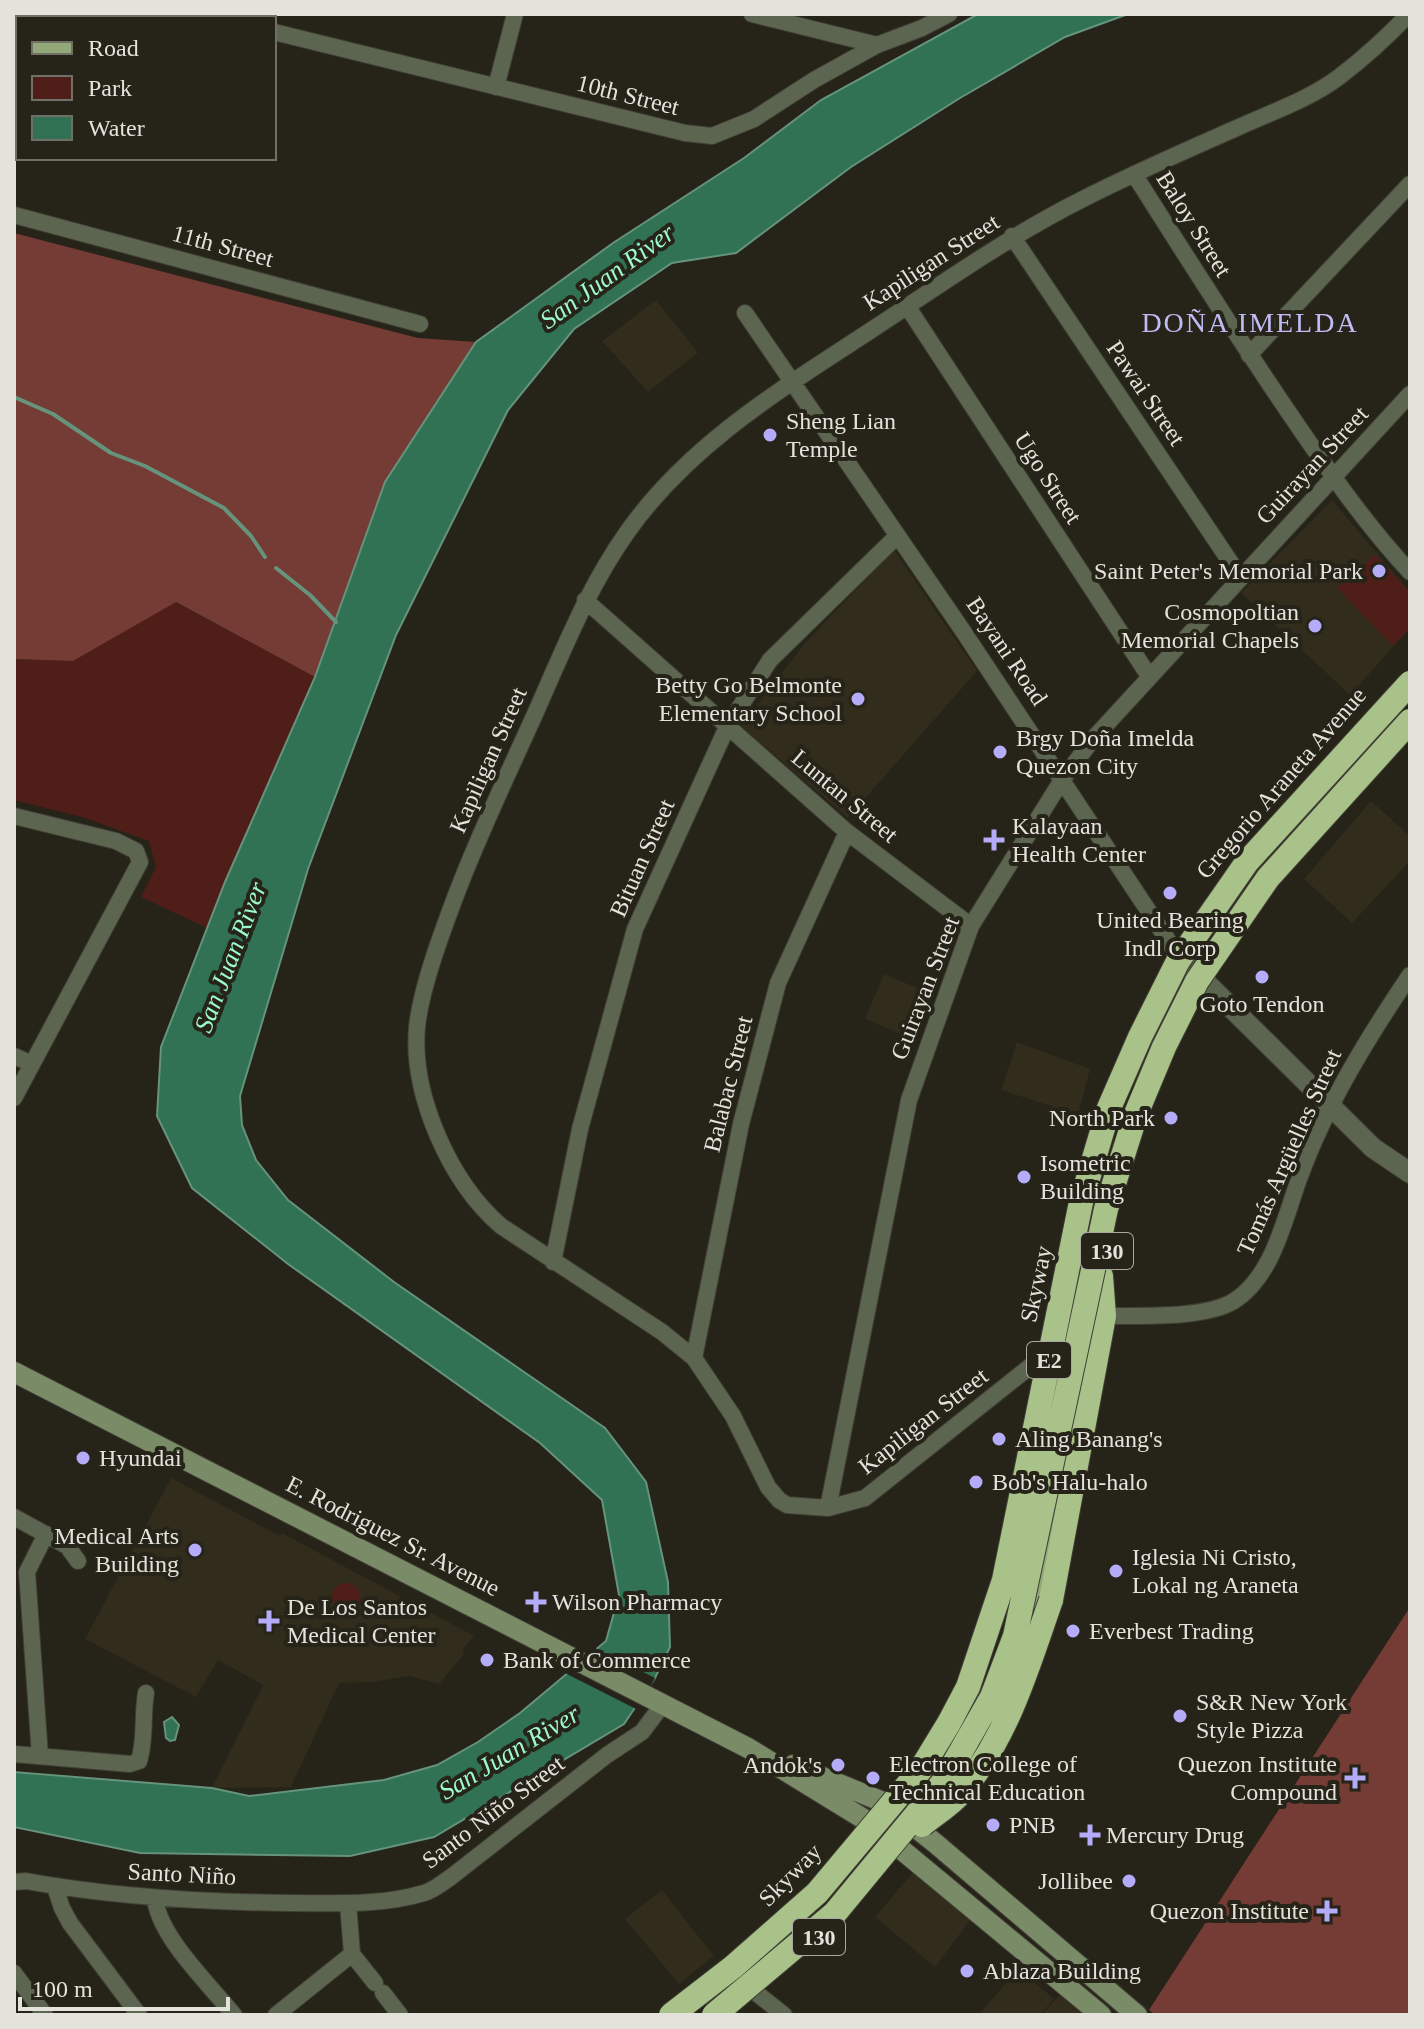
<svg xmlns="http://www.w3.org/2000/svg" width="1424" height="2029" font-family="'Times New Roman',serif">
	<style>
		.built { fill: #312c1c }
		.green { fill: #501e19 }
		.forest { fill: #753b35 }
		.water { fill: #317154; stroke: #66937c; stroke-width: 2 }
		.pier { fill: #262319 }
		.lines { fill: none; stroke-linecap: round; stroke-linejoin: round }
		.stream { stroke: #66937c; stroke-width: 4 }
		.minor-casing { stroke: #403e34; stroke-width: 18 }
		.tertiary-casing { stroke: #403e34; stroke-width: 22 }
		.secondary-casing { stroke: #403e34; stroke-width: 22 }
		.primary-casing { stroke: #403e34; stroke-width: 22 }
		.motorway-casing { stroke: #403e34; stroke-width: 26 }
		.minor { stroke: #5b654f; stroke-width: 16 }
		.tertiary { stroke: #5b654f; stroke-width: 20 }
		.secondary { stroke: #7a8b67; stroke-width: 20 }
		.primary { stroke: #92a879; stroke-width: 20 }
		.motorway { stroke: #a8c28a; stroke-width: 24 }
		.motorway-bridge-casing { stroke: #403e34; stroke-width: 26; stroke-linecap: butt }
		.motorway-bridge { stroke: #a8c28a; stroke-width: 24 }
		.poi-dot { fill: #b4acf9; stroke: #262319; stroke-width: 3 }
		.labels { text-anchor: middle; stroke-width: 8; stroke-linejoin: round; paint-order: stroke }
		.shield { fill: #262319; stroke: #aaa9a1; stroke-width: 2 }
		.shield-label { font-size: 22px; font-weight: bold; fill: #e3e2db }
		.street-label { font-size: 24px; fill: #e3e2db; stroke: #262319 }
		.poi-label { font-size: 24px; fill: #e3e2db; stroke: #262319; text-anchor: start }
		.water-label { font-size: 26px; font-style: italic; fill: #9cfacc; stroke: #262319 }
		.quarter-label { font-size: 28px; letter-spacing: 2px; fill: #bfbbf4; stroke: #262319 }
	</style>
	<rect width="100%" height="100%" fill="#262319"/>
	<path class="built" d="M656,300L698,353L648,392L602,341Z
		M1332,500L1410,592V628L1350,695L1241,593Z
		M894,550L977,671L848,818L741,726L806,642Z
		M1371,801L1410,836V861L1352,923L1304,879Z
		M884,974L927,992L908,1037L865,1019Z
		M1017,1042L1090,1069L1078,1115L1001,1090Z
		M171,1478L280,1536L282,1533L474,1636L462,1650L465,1653L439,1684L409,1676L374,1682L339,1683L291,1787L212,1788L263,1685L218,1660L196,1697L85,1639Z
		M915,1870L971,1919L935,1967L875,1917Z
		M662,1890L714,1956L679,1984L625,1919Z
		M1019,1969L1054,1999L1040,2015H978Z
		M1061,1993L1087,2015H1041Z"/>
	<path class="green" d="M1375,555L1410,592V628L1393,646L1337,588Z
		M175,602L315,677L207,928L141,897L156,867L149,841L82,817L14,800V659L73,661Z
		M332 1597a14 14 0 1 1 28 0a14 14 0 1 1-28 0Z"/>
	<path class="forest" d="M14,233L418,338L476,342L385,482L315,677L176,602L73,661L14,659Z
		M1410,1607V2015H1155L1149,2010Z"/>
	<path class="water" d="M978,14H1128L1065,37L960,98L851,167L736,253L672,263L574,329L508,410L396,635L308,869L240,1096L242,1125L256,1160L288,1200L394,1282L605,1428L646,1482L668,1582L670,1647L655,1678L624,1724L434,1837L350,1856L140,1853L14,1827V1772L212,1788L249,1796L384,1780L437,1765L478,1742L520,1713L606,1641L619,1595L602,1500L540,1443L288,1264L192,1188L157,1116L161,1047L225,882L315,677L385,482L476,342L613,243L744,158L821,100Z
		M172,1717L179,1725L175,1740L170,1741L166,1738L164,1722Z"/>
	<path class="pier" d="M593,1647L655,1678L638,1710L563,1672Z"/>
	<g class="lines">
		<path class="stream" d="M14,397L53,414L111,453L145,466L224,508L251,536L265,557
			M276,568L310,595L336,622"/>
		<g class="minor-casing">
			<path id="minor" d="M203,14L219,18
				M752,14L877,45
				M274,32L685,133L712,136L754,119L814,80L877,45L922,28L949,14
				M496,87L515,14
				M1134,174C1187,258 1241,343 1298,426C1333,477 1368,527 1410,572
				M14,215L420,324
				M1012,236L1241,578
				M907,306L1149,676
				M745,313L963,631L1177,954
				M1249,355L1410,184
				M585,600L847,832L971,926
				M14,816L116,841L136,851L140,862L14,1098
				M14,1056L32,1064
				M553,1262L580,1129L635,929L727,727L770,660L896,537
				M1095,1316C1132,1315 1203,1320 1234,1301C1273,1276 1284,1220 1299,1179C1308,1154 1319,1129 1331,1106C1354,1060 1381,1018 1410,975
				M1042,1357L865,1498L828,1508L787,1505L779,1500L768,1487L733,1416L694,1358L662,1332L501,1226C450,1182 411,1095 417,1027C421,988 442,932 456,895C479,834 508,774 535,714C563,651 588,587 628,531C692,441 788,385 879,325C946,281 1011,235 1083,199C1134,173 1187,150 1239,127C1272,112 1310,99 1339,77C1364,58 1387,37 1409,14
				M694,1358L741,1124L778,983L847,832
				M828,1508L909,1100L971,926L1062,780L1093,739L1410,394
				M14,1517L67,1546L78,1561
				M14,1754L130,1764L139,1761C146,1739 142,1715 146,1693
				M40,1756L27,1572L46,1534
				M14,1882L26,1881C113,1897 201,1902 290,1903C334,1903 381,1906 424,1893C434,1890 442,1883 451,1877L607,1755L642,1732L663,1704
				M55,1887L62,1908L70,1923L139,2015
				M155,1899C160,1938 209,1984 234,2015
				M348,1903L352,1954L375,1983
				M14,1973L45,2015
				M755,1992L784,2015
				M383,1993L400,2015
				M276,2015L352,1954"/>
		</g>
		<g class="tertiary-casing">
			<path id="tertiary" d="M1177,954L1373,1148L1410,1173"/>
		</g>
		<g class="secondary-casing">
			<path id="secondary" d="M14,1372L748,1748L867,1821L1101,2015
				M793,1765L883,1802L935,1843L1137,2015"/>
		</g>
		<g class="primary-casing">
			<path id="primary" d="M1025,1639L1037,1596L1064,1460"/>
		</g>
		<g class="motorway-casing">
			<path id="motorway" d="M1051,1600L1104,1316L1101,1276"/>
		</g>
		<use href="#minor" class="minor"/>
		<use href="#tertiary" class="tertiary"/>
		<use href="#secondary" class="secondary"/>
		<use href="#primary" class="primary"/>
		<use href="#motorway" class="motorway"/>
		<g class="motorway-bridge-casing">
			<path id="motorway-bridge" d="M922,1825C936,1813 954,1803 964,1789C1009,1733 1028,1666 1051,1600
				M671,2015L733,1967L817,1893L921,1769L949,1723L968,1687L1004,1580L1081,1202L1109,1108L1140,1037L1178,961L1247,862L1410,683
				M714,2015L835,1913L944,1781L992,1697L1015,1636L1106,1209L1136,1114L1164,1047L1197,981L1268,878L1410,721"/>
		</g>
		<use href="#motorway-bridge" class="motorway-bridge"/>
	</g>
	<g class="poi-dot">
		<circle cx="770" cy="435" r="8"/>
		<circle cx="1379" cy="571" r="8"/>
		<circle cx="1315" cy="626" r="8"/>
		<circle cx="858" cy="699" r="8"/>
		<circle cx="1000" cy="752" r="8"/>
		<path d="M990 828h8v8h8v8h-8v8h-8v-8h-8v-8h8z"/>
		<circle cx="1170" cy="893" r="8"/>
		<circle cx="1262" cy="977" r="8"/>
		<circle cx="1171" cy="1118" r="8"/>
		<circle cx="1024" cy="1177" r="8"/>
		<circle cx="999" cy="1439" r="8"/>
		<circle cx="83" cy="1458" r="8"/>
		<circle cx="976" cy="1482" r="8"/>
		<circle cx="195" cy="1550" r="8"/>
		<circle cx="1116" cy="1571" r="8"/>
		<path d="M532 1590h8v8h8v8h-8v8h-8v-8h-8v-8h8z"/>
		<path d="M265 1609h8v8h8v8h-8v8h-8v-8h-8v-8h8z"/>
		<circle cx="1073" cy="1631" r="8"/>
		<circle cx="487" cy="1660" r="8"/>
		<circle cx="1180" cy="1716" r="8"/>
		<circle cx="838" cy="1765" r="8"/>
		<circle cx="873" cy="1778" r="8"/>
		<path d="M1351 1766h8v8h8v8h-8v8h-8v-8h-8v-8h8z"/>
		<circle cx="993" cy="1825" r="8"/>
		<path d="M1086 1823h8v8h8v8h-8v8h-8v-8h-8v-8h8z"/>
		<circle cx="1129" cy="1881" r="8"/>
		<path d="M1323 1899h8v8h8v8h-8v8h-8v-8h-8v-8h8z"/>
		<circle cx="967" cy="1971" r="8"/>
	</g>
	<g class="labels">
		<g class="shield">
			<rect x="1081" y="1233" width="52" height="36" rx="6"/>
			<rect x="1027" y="1342" width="44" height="36" rx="6"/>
			<rect x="793" y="1919" width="52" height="36" rx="6"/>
		</g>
		<g class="shield-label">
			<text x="1107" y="1259">130</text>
			<text x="1049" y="1368">E2</text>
			<text x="819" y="1945">130</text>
		</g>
		<g class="street-label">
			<text transform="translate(628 95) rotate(14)" y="8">10th Street</text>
			<text transform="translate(1194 224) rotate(58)" y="8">Baloy Street</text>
			<text transform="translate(223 246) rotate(15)" y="8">11th Street</text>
			<text transform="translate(931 262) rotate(-33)" y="8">Kapiligan Street</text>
			<text transform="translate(1146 393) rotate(56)" y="8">Pawai Street</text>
			<text transform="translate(1312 465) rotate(-47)" y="8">Guirayan Street</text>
			<text transform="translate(1048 478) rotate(57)" y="8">Ugo Street</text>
			<text transform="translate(1007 651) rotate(56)" y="8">Bayani Road</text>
			<text transform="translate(488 760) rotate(-66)" y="8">Kapiligan Street</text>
			<text transform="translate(1281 783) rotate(-49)" y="8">Gregorio Araneta Avenue</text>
			<text transform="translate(845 796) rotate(40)" y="8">Luntan Street</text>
			<text transform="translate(642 858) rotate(-66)" y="8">Bituan Street</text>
			<text transform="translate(925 988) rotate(-69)" y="8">Guirayan Street</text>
			<text transform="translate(728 1084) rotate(-76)" y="8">Balabac Street</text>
			<text transform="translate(1289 1152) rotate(-66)" y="8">Tomás Argüelles Street</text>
			<text transform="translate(1036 1284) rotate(-78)" y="8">Skyway</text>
			<text transform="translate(923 1421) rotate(-38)" y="8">Kapiligan Street</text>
			<text transform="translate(393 1536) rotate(27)" y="8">E. Rodriguez Sr. Avenue</text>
			<text transform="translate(493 1812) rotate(-37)" y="8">Santo Niño Street</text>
			<text transform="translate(182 1874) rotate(3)" y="8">Santo Niño</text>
			<text transform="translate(790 1875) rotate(-45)" y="8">Skyway</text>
		</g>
		<g class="poi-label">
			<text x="786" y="429">Sheng Lian<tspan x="786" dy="28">Temple</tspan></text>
			<text x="1363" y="579" text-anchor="end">Saint Peter's Memorial Park</text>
			<text x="1299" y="620" text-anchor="end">Cosmopoltian<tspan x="1299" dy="28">Memorial Chapels</tspan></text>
			<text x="842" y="693" text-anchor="end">Betty Go Belmonte<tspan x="842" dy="28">Elementary School</tspan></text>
			<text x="1016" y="746">Brgy Doña Imelda<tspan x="1016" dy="28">Quezon City</tspan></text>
			<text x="1012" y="834">Kalayaan<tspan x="1012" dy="28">Health Center</tspan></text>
			<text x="1170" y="928" text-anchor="middle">United Bearing<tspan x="1170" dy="28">Indl Corp</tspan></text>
			<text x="1262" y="1012" text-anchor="middle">Goto Tendon</text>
			<text x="1155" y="1126" text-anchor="end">North Park</text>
			<text x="1040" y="1171">Isometric<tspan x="1040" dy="28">Building</tspan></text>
			<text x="1015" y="1447">Aling Banang's</text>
			<text x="99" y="1466">Hyundai</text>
			<text x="992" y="1490">Bob's Halu-halo</text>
			<text x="179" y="1544" text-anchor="end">Medical Arts<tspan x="179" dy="28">Building</tspan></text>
			<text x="1132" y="1565">Iglesia Ni Cristo,<tspan x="1132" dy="28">Lokal ng Araneta</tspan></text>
			<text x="552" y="1610">Wilson Pharmacy</text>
			<text x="287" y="1615">De Los Santos<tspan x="287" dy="28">Medical Center</tspan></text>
			<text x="1089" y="1639">Everbest Trading</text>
			<text x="503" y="1668">Bank of Commerce</text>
			<text x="1196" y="1710">S&amp;R New York<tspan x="1196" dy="28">Style Pizza</tspan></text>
			<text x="889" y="1772">Electron College of<tspan x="889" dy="28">Technical Education</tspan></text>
			<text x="1337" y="1772" text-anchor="end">Quezon Institute<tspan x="1337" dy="28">Compound</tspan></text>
			<text x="822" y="1773" text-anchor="end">Andok's</text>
			<text x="1009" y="1833">PNB</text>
			<text x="1106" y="1843">Mercury Drug</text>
			<text x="1113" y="1889" text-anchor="end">Jollibee</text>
			<text x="1309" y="1919" text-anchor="end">Quezon Institute</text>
			<text x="983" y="1979">Ablaza Building</text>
		</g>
		<g class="water-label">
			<text transform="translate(607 276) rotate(-36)" y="9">San Juan River</text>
			<text transform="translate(230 957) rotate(-69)" y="9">San Juan River</text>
			<text transform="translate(509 1752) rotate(-31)" y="9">San Juan River</text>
		</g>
		<g class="quarter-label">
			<text x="1250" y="332">DOÑA IMELDA</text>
		</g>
	</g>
	<rect width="1424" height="2029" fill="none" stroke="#e3e2db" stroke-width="32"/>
	<rect x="16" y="16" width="260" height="144" fill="#262319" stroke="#726f67" stroke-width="2"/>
	<rect x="32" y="42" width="40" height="12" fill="#92a879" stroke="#726f67" stroke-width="2"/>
	<text x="88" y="56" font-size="24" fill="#e3e2db">Road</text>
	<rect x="32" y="76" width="40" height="24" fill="#501e19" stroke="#726f67" stroke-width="2"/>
	<text x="88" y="96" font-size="24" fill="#e3e2db">Park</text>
	<rect x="32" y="116" width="40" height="24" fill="#317154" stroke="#726f67" stroke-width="2"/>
	<text x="88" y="136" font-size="24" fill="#e3e2db">Water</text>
	<path d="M20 1997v12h208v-12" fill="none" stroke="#e3e2db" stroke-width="4"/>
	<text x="32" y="1997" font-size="24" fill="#e3e2db" stroke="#262319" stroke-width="6" paint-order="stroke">100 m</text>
</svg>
